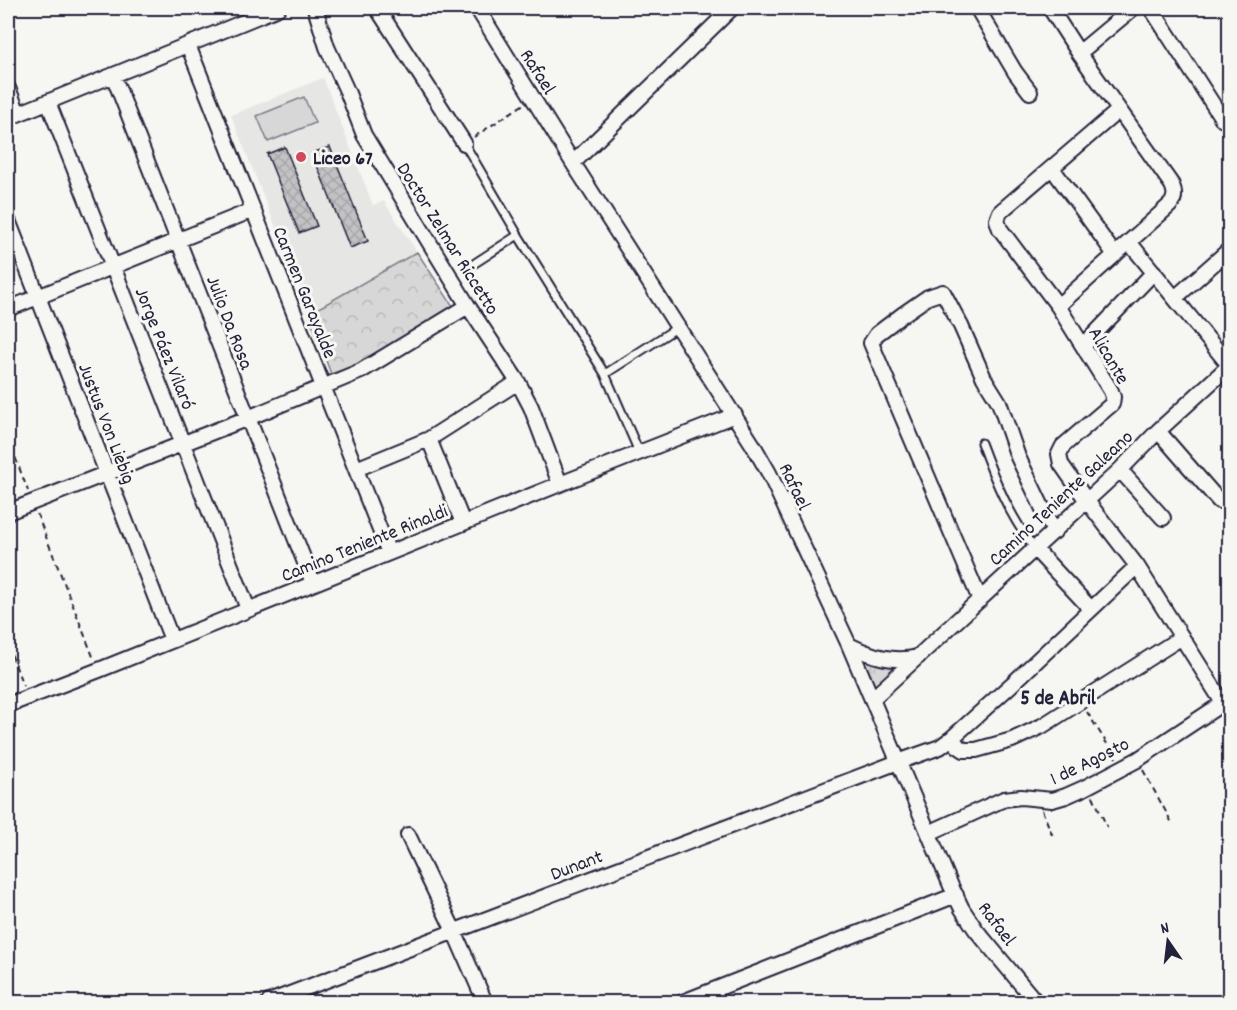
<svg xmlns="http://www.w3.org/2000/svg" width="1237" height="1010" font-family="Dekko,sans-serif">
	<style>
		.built { fill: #e6e6e4 }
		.grass { fill: url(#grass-tufts); stroke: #7c7c89; stroke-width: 1.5 }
		.forest { fill: url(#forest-crowns); stroke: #7c7c89; stroke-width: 1.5 }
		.pitch { fill: #d7d7d7; stroke: #7c7c89; stroke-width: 1.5 }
		.building { fill: url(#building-cross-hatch); stroke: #22223b; stroke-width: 1.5 }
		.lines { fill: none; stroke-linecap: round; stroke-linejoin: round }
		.lane-casing { stroke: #22223b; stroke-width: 11 }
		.street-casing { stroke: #22223b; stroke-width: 18 }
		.path { stroke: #22223b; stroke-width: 2; stroke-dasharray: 6 4.5; stroke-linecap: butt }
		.lane { stroke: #f6f6f2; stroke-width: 7 }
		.street { stroke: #f6f6f2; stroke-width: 14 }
		.poi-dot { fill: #d1495b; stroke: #f6f6f2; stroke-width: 2 }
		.labels { text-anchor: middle; stroke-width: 6; stroke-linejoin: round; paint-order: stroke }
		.street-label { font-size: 20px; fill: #22223b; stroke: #f6f6f2 }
		.poi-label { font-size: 20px; font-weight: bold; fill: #22223b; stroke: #f6f6f2; text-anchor: start }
		.neighbourhood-label { font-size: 21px; font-weight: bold; fill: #22223b; stroke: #f6f6f2 }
	</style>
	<defs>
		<pattern id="grass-tufts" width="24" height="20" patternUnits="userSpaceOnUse" patternTransform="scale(1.5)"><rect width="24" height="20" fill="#d7d7d7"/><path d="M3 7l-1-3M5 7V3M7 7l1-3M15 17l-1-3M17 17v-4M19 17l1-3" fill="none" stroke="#b8b8b9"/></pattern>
		<pattern id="forest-crowns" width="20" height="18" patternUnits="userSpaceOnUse" patternTransform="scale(1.5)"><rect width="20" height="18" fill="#d7d7d7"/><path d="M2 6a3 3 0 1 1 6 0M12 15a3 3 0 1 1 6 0" fill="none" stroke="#b8b8b9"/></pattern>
		<pattern id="building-cross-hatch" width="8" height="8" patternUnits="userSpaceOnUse" patternTransform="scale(1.5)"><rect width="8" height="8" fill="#c2c2c4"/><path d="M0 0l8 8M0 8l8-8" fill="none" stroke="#a6a6a9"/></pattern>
	</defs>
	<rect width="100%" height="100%" fill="#f6f6f2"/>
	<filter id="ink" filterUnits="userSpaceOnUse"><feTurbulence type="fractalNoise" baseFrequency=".0167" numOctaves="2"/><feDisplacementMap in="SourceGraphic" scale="12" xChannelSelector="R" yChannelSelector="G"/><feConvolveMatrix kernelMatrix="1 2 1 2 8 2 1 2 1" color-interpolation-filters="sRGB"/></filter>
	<g filter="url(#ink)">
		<path class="built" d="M323,78L373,205L384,201L417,252L310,313L231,115Z"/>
		<path class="grass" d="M863,658L897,666L898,669L874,689L860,663Z"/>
		<path class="forest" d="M417,252L453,306L359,364L331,374L310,318V313Z"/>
		<path class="pitch" d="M304,97L315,123L268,142L257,116Z"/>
		<path class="building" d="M285,147L317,226L299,233L267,154Z
			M330,147L368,241L350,248L312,153Z"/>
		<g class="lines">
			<g class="lane-casing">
				<path id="lane" d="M464,143L518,235L605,374L639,452
					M475,263L518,235
					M605,374L678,327
					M981,443C995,481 1010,517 1035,549"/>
			</g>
			<g class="street-casing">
				<path id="street" d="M315,8L327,47L347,91L364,135L468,306L518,382L531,407L560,484
					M377,8L464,143
					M477,8L573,163L753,445L769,473L849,645L951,886L962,909L976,930L1036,1002
					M977,8L1015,72L1030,92
					M1050,8L1079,53L1172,185C1175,192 1176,198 1170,205L1058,306
					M1151,8L1223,120
					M188,45L389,553
					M1079,53L1133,8
					M113,75L313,583
					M8,88L18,113
					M48,102L248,609
					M1119,110L1000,212L997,220L1000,229L1058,306L1111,391L1113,397L1112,404L1063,446L1059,454L1061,464L1087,501L1137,566L1230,714
					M8,118L278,8
					M573,163L732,8
					M1052,168L1115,255
					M8,220L172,640
					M1129,242L1229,365
					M1175,298L1230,249
					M8,309L253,210
					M1083,346L1154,272
					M1158,431L1219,501
					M429,439L463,523
					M356,469L429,439L518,382
					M1120,470L1163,518
					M8,512L248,418L361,371L468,306
					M1035,549L1091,609
					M980,600L871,343L877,334L902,315L928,297L943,292L961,326L984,378L999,402L1018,457L1054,532
					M849,645C871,656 893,663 918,657
					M872,699L1120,470L1158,431L1230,365
					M8,705L99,670L560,484L735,415
					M952,738L958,746L964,750H976L1012,740L1042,726L1182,637
					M929,833L1004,799L1021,797L1052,800L1066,796L1084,788L1137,760L1223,703
					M408,835L454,931L485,1002
					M269,1002L898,762L940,747L952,738L1011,685L1137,566
					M683,1002L956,895"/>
			</g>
			<path class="path" d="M474,137L524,104
				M8,438L28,491
				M37,514L94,659
				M8,645L23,686
				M1087,712L1116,758
				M1143,770L1172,823
				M1093,796L1107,827
				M1042,810L1054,839"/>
			<use href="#lane" class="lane"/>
			<use href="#street" class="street"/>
		</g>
	</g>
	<circle class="poi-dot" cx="301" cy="157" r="6"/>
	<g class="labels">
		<g class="street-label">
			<text transform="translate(539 71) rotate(58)" y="7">Rafael</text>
			<text transform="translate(449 238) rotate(58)" y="7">Doctor Zelmar Riccetto</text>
			<text transform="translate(306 292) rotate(68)" y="7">Carmen Garayalde</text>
			<text transform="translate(231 322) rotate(69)" y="7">Julio Da Rosa</text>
			<text transform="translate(166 348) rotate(68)" y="7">Jorge Páez Vilaró</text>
			<text transform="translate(1110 355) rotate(60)" y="7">Alicante</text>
			<text transform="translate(108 423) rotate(69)" y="7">Justus Von Liebig</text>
			<text transform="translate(796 486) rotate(65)" y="7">Rafael</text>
			<text transform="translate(1060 497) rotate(-43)" y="7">Camino Teniente Galeano</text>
			<text transform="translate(364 542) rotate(-22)" y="7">Camino Teniente Rinaldi</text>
			<text transform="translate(1089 760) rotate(-26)" y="7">1 de Agosto</text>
			<text transform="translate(576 864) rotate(-21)" y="7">Dunant</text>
			<text transform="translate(998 923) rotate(53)" y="7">Rafael</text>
		</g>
		<g class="poi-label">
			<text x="313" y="164">Liceo 67</text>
		</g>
		<g class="neighbourhood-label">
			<text x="1058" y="704">5 de Abril</text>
		</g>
	</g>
	<rect width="1237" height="1010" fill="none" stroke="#f6f6f2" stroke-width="30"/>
	<rect x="15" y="15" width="1207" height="980" fill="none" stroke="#22223b" stroke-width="2" filter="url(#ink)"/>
	<g transform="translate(1168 941) rotate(346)" stroke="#f6f6f2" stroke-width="4.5" paint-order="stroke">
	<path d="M0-4.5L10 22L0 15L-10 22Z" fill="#22223b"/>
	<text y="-9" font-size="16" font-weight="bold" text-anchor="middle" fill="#22223b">N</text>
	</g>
</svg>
